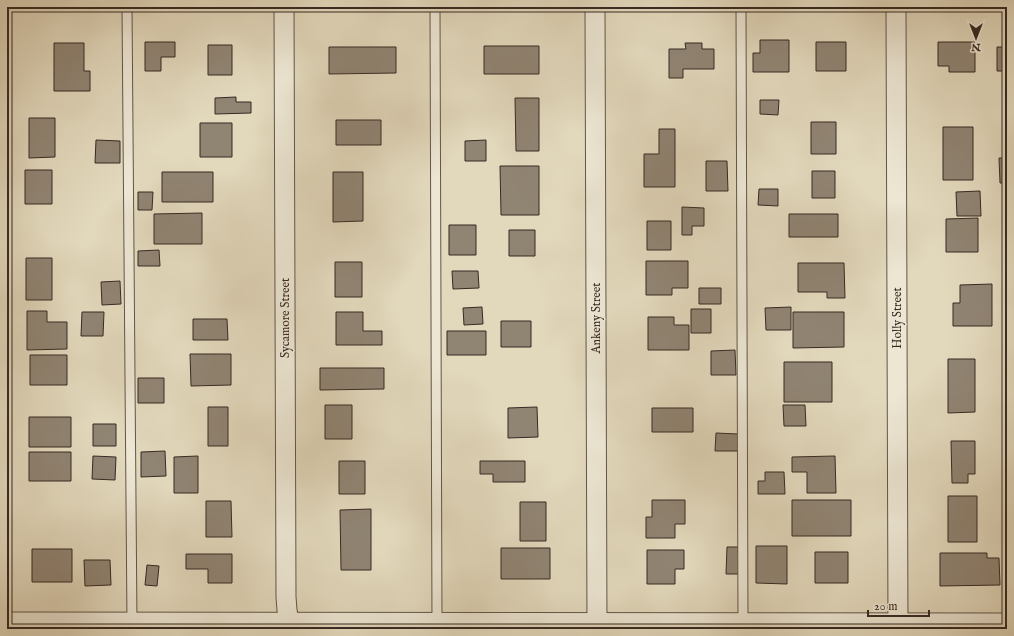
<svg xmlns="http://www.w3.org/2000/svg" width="1014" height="636" font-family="'IM FELL English',serif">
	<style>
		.building { fill: #908473; stroke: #372a24 }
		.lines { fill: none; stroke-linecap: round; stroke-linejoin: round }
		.lane-casing { stroke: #62564a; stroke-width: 11 }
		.street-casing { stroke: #62564a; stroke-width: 21 }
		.lane { stroke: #ece6d3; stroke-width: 9 }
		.street { stroke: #ece6d3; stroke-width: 19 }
		.labels { text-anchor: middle; stroke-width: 3; stroke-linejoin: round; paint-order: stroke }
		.street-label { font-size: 12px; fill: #372a24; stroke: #ece6d3 }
	</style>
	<rect width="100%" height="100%" fill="#e2d8bc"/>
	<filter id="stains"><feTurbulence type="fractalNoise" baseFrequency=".005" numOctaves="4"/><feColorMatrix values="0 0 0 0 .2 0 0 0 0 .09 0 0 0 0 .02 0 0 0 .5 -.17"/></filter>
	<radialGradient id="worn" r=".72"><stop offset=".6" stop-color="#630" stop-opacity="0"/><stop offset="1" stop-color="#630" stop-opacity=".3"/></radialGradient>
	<path class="building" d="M760,40H789V72H753V53H760Z
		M145,42H175V57H161V71H145Z
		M816,42H846V71H816Z
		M938,42H975V72H949V66H938Z
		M54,43H84V71H90V91H54Z
		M685,43H702V49H714V69H683V78H669V49H686Z
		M208,45H232V75H208Z
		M484,46H539V74H484Z
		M329,47H396V73L329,74Z
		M997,47H1007V71H997Z
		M236,97V102H251V113L215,114V98Z
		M515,98H539V151H516Z
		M760,100H779L778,115L760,114Z
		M29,118H55V157L29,158Z
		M336,120H381V145H336Z
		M811,122H836V154H811Z
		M200,123H232V157H200Z
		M943,127H973V180H943Z
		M659,129H675V187H644V154H659Z
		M96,140L120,141V163H95Z
		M486,140V161H465V141Z
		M999,158H1007V183H1000Z
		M706,161H727L728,191H706Z
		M500,166H539V215H501Z
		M25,170H52V204H25Z
		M812,171H835V198H812Z
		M162,172H213V202H162Z
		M333,172H363V221L333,222Z
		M759,189H778V206L758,205Z
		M980,191L981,216H957L956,192Z
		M138,192H153L152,210H138Z
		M682,207L704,208V226H692V235H682Z
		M202,213V244H154V214Z
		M789,214H838V237H789Z
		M978,218V252H946V219Z
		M647,221H671V250H647Z
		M449,225H476V255H449Z
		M509,230H535V256H509Z
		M159,250L160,266H138V251Z
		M26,258H52V300H26Z
		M646,261H688V288H672V295H646Z
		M335,262H362V297H335Z
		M798,263H844L845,298H827V292H798Z
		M1004,268H1007V298H1004Z
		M452,271H478L479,288L453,289Z
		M120,281L121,304L102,305L101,282Z
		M992,284V326H953V303H960V285Z
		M699,288H721V304H699Z
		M482,307L483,324L464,325L463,308Z
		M791,307V330H766L765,308Z
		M691,309H711V333H691Z
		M27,311H47V322H67V349L27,350Z
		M82,312H104L103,336H81Z
		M336,312H363V331H382V345H336Z
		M793,312H844V347L793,348Z
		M648,317H674V325H689V350H648Z
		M193,319H227L228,340H193Z
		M501,321H531V347H501Z
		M447,331H486V355H447Z
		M735,350L736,375H711V351Z
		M190,354H231V385L191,386Z
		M30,355H67V385H30Z
		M948,359H975V412L948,413Z
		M784,362H832V402H784Z
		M320,368H384V389L320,390Z
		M138,378H164V403H138Z
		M325,405H352V439H325Z
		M783,405H805L806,426H784Z
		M208,407H228V446H208Z
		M537,407L538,437L508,438V408Z
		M652,408H693V432H652Z
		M29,417H71V447H29Z
		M93,424H116V446H93Z
		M716,433L738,434V451H715Z
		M951,441H975V474H968V483H952Z
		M165,451L166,476L141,477V452Z
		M29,452H71V481H29Z
		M93,456L116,457L115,480L92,479Z
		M198,456V493H174V457Z
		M835,456L836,493H807V472H792V457Z
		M339,461H365V494H339Z
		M480,461H525V482H493V474H480Z
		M765,472H784L785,494H758V481H765Z
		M948,496H977V542H948Z
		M652,500H685V524H675V538H646V517H652Z
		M792,500H851V536H792Z
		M206,501H231L232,537H206Z
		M520,502H546V541H520Z
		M371,509V570H341L340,510Z
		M756,546H787V584L756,583Z
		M727,547H740V574H726Z
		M501,548H550V579H501Z
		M32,549H72V582H32Z
		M647,550H684V569H675V584H647Z
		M815,552H848V583H815Z
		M940,553H987V558H999L1000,585L940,586Z
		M186,554H232V583H208V569H186Z
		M84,560H110L111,585L85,586Z
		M147,565L159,566L157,586L145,585Z"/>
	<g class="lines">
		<g class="lane-casing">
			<path id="lane" d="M127,7L132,624
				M435,7L437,624
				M741,7L743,622"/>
		</g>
		<g class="street-casing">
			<path id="street" d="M284,7L286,597L287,610L290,629
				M595,7L597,629
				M896,7L898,629
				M7,622L1007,623"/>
		</g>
		<use href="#lane" class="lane"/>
		<use href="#street" class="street"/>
	</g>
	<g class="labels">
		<g class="street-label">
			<text transform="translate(285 318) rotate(-90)" y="4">Sycamore Street</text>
			<text transform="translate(596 318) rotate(-90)" y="4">Ankeny Street</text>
			<text transform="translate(897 318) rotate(-90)" y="4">Holly Street</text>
		</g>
	</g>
	<rect width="1014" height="636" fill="none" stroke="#e2d8bc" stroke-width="24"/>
	<rect x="8" y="8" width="998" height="620" fill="none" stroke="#372a24" stroke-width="2"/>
	<rect x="12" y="12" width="990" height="612" fill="none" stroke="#372a24"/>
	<g transform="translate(976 38) rotate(180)" stroke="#ece6d3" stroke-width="3" paint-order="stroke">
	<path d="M0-3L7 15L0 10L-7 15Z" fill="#372a24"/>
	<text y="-6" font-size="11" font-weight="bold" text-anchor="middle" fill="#372a24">N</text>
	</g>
	<path d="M868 610v6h61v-6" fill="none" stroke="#372a24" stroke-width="2"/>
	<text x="874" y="610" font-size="12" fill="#372a24" stroke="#ece6d3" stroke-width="3" paint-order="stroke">20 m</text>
	<rect width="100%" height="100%" filter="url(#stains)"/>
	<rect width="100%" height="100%" fill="url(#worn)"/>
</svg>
